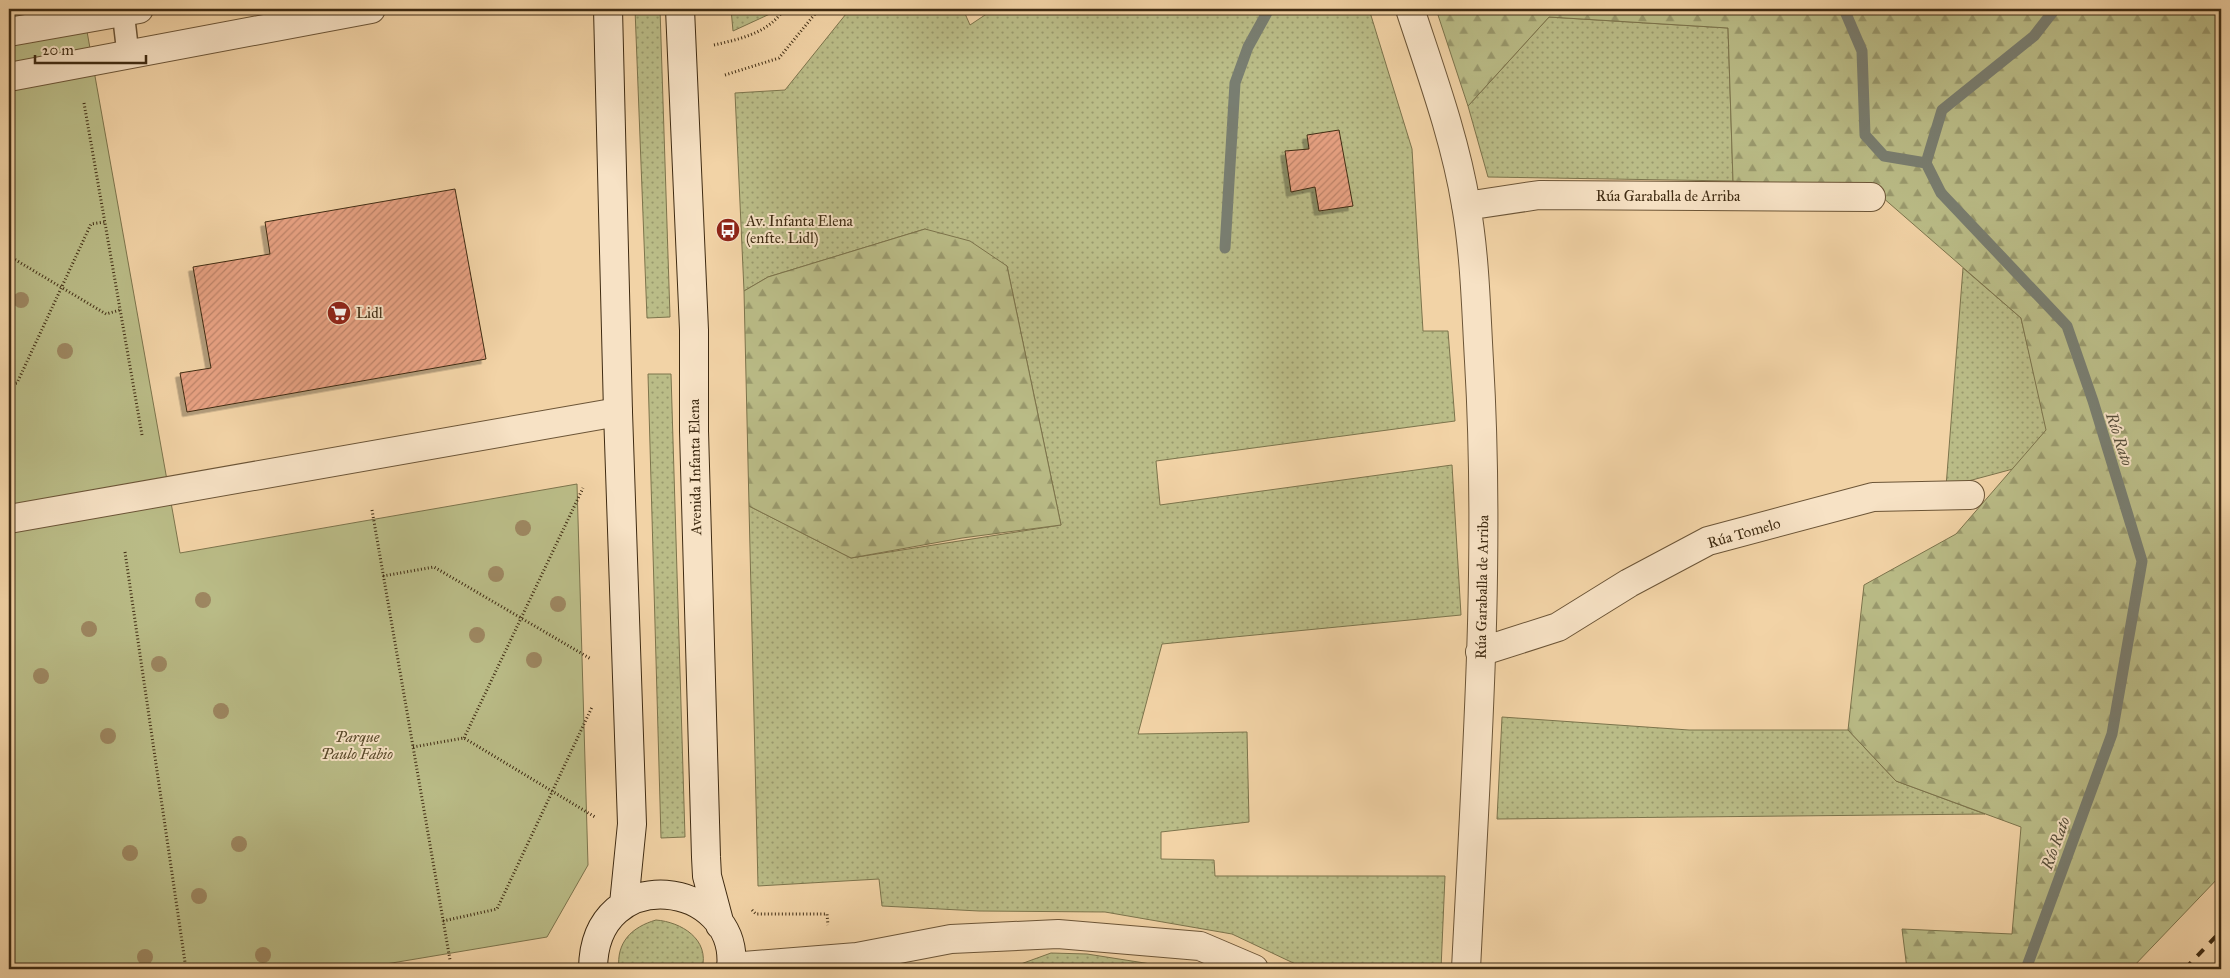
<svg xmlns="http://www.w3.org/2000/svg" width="2230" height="978" font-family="'IM FELL Great Primer',serif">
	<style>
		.grass { fill: url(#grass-dots); stroke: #7c744c }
		.forest { fill: url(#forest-firs); stroke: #7c744c }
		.park { fill: #babc87; stroke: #7c744c }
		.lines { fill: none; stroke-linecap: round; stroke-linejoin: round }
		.stream { stroke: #797e71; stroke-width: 11 }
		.building { fill: url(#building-hatch); stroke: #3f2b12; filter: url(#shadow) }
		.lane-casing { stroke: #6c5537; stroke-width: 24 }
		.street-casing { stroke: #6c5537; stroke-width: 30 }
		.secondary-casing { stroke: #3f2b12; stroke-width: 30 }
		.path { stroke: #3f2b12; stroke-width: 3; stroke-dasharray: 1 2.5; stroke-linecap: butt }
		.lane { stroke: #f7e2c5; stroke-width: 21 }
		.street { stroke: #f7e2c5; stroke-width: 28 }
		.secondary { stroke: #f7e2c5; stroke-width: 28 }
		.rail { stroke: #3f2b12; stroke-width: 4; stroke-dasharray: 9 9; stroke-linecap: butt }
		.tree { fill: #9d8761 }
		.labels { text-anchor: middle; stroke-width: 4; stroke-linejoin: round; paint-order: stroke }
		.street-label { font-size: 15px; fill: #3f2b12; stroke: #f7e2c5 }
		.poi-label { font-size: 15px; fill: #3f2b12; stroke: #f7e2c5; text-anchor: start }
		.park-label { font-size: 15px; font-style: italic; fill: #584829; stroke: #f7e2c5 }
		.water-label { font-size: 16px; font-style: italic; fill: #574e3a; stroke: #f7e2c5 }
	</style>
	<defs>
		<pattern id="grass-dots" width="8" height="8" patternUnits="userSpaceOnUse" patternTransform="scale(1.25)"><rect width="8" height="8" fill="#babc87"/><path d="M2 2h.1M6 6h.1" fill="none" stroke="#99996d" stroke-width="1.8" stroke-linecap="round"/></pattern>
		<pattern id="forest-firs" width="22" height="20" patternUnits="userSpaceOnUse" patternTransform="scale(1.25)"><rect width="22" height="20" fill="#babc87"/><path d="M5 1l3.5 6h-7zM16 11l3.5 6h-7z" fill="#99996d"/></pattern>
		<pattern id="building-hatch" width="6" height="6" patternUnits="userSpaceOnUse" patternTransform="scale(1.25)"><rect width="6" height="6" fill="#e7a182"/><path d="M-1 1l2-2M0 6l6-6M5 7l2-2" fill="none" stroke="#bd8369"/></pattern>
		<filter id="shadow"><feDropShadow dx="-4.5" dy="4.5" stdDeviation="0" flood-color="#0004"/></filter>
	</defs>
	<rect width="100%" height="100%" fill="#f2d3a6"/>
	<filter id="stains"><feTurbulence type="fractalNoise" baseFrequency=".004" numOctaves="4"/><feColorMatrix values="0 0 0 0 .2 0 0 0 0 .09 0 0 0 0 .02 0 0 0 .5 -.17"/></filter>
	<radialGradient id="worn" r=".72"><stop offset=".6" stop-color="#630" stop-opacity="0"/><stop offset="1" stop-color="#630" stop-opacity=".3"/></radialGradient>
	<path class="grass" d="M635,9H660L670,317L647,318Z
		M731,9H775L772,13L733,31Z
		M850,9H963L970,25L994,9H1369L1412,149L1423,331H1448L1455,421L1156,461L1160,505L1452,465L1461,615L1162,644L1138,734L1247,732L1249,822L1161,832V859L1214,860L1215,876H1445L1441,969H1306L1232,934L1105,912L979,911L882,906L879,879L758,886L749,506L851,558L1061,525L1007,266L925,229L768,277L744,291L735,93L785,90Z
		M1549,17L1728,28L1733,181L1488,177L1468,106Z
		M1963,268L2021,318L2047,430L2013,469L1946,487Z
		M648,374H671L685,837L661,838Z
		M1502,717L1689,730H1848L1896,781L1985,814L1497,819Z
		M656,920C681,922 710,939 702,969H619C616,942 632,927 656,920Z
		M1051,953L1087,954L1183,969H1007Z"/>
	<path class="forest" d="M1436,9H2221V875L2131,969H1907L1902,929L2012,934L2021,827L1896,781L1848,730L1864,585L1956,534L2046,430L2021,318L1874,190L1733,181L1728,28L1549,17L1468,106Z
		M925,229L970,241L1007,266L1061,525L962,538L851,558L749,506L744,291L768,277Z"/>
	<path class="park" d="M9,9H83L180,553L577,484L588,865L547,937L356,969H9Z"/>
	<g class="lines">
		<path class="stream" d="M1844,9L1862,51L1865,135L1884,156L1926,163
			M1225,248L1235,83L1248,47L1269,9
			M2026,969L2112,734L2142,561L2093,401L2067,326L1941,193L1926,163L1942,110L2034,36L2055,9"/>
	</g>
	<path class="building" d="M1339,130L1353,206L1319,211L1315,187L1291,192L1285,151L1309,149L1307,135Z
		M455,189L486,359L187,412L180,373L211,368L193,267L270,254L265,222Z"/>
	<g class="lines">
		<g class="lane-casing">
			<path id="lane" d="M123,11L128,54"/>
		</g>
		<g class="street-casing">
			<path id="street" d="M1410,9C1431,73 1455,138 1466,205C1475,256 1476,309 1479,361C1491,563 1476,767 1466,969
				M9,32L139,9
				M9,77L371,9
				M1466,206L1539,195L1871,197
				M9,519L618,412
				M1480,652L1558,627L1629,583L1708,541L1873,497L1970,495
				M731,967L857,957L951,939L1058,934L1200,946L1254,969"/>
		</g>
		<g class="secondary-casing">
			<path id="secondary" d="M608,9L618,412L632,824L624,904
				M680,9L694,330V431L706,857L707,876L720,925
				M593,969C594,860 741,880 731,969"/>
		</g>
		<path class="path" d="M714,45C740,39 769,33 784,9
			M725,75L779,58L819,9
			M84,103L142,435
			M9,256L106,314L120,310
			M9,385L17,383L91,224L105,222
			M9,450L10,460
			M372,510L450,960
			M125,552L186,969
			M383,576L434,567L591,659
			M464,738L583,488
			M413,747L464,738L595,817
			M752,910L756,914H827L828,925
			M443,921L497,909L592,707"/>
		<use href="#lane" class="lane"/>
		<use href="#street" class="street"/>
		<use href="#secondary" class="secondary"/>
		<path class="rail" d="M2185,969L2221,931"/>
	</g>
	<g class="tree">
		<circle cx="21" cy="300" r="8"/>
		<circle cx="65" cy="351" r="8"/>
		<circle cx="523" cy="528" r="8"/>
		<circle cx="496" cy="574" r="8"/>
		<circle cx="203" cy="600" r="8"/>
		<circle cx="558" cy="604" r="8"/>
		<circle cx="89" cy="629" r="8"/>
		<circle cx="477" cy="635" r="8"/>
		<circle cx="534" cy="660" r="8"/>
		<circle cx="159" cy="664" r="8"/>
		<circle cx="41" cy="676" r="8"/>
		<circle cx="221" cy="711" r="8"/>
		<circle cx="108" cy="736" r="8"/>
		<circle cx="239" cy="844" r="8"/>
		<circle cx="130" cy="853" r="8"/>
		<circle cx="199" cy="896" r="8"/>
		<circle cx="263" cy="955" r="8"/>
		<circle cx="145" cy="957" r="8"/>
	</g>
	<defs>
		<g id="bus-disc" transform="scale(1.25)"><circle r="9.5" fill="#8f2418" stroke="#f7e2c5"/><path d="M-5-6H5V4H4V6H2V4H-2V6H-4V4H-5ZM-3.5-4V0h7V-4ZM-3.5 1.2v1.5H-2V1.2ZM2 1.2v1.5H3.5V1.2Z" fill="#fff"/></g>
		<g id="supermarket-disc" transform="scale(1.25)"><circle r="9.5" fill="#8f2418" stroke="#f7e2c5"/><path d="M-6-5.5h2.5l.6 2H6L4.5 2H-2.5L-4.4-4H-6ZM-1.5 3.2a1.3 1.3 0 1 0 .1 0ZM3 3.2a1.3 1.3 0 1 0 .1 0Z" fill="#fff"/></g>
	</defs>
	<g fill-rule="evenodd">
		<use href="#bus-disc" x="728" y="230"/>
		<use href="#supermarket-disc" x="339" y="313"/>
	</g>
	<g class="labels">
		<g class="street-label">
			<text x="1668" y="201">Rúa Garaballa de Arriba</text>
			<text transform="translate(695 467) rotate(-91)" y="5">Avenida Infanta Elena</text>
			<text transform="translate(1744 533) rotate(-16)" y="5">Rúa Tomelo</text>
			<text transform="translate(1482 587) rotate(-89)" y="5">Rúa Garaballa de Arriba</text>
		</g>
		<g class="poi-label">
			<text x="746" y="226">Av. Infanta Elena<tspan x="746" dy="17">(enfte. Lidl)</tspan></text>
			<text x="356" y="318">Lidl</text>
		</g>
		<g class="park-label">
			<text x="357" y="742">Parque<tspan x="357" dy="17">Paulo Fabio</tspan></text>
		</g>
		<g class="water-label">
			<text transform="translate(2120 439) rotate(72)" y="6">Río Rato</text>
			<text transform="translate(2055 843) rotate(-70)" y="6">Río Rato</text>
		</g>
	</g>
	<rect width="2230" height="978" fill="none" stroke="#f2d3a6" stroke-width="30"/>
	<rect x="10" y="10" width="2210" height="958" fill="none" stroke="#3f2b12" stroke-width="2.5"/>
	<rect x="15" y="15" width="2200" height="948" fill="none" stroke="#3f2b12"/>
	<path d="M35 55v8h111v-8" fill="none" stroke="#3f2b12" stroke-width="2.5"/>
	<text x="42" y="55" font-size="15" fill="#3f2b12" stroke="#f7e2c5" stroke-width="4" paint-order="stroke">20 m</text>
	<rect width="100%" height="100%" filter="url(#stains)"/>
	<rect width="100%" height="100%" fill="url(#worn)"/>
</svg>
